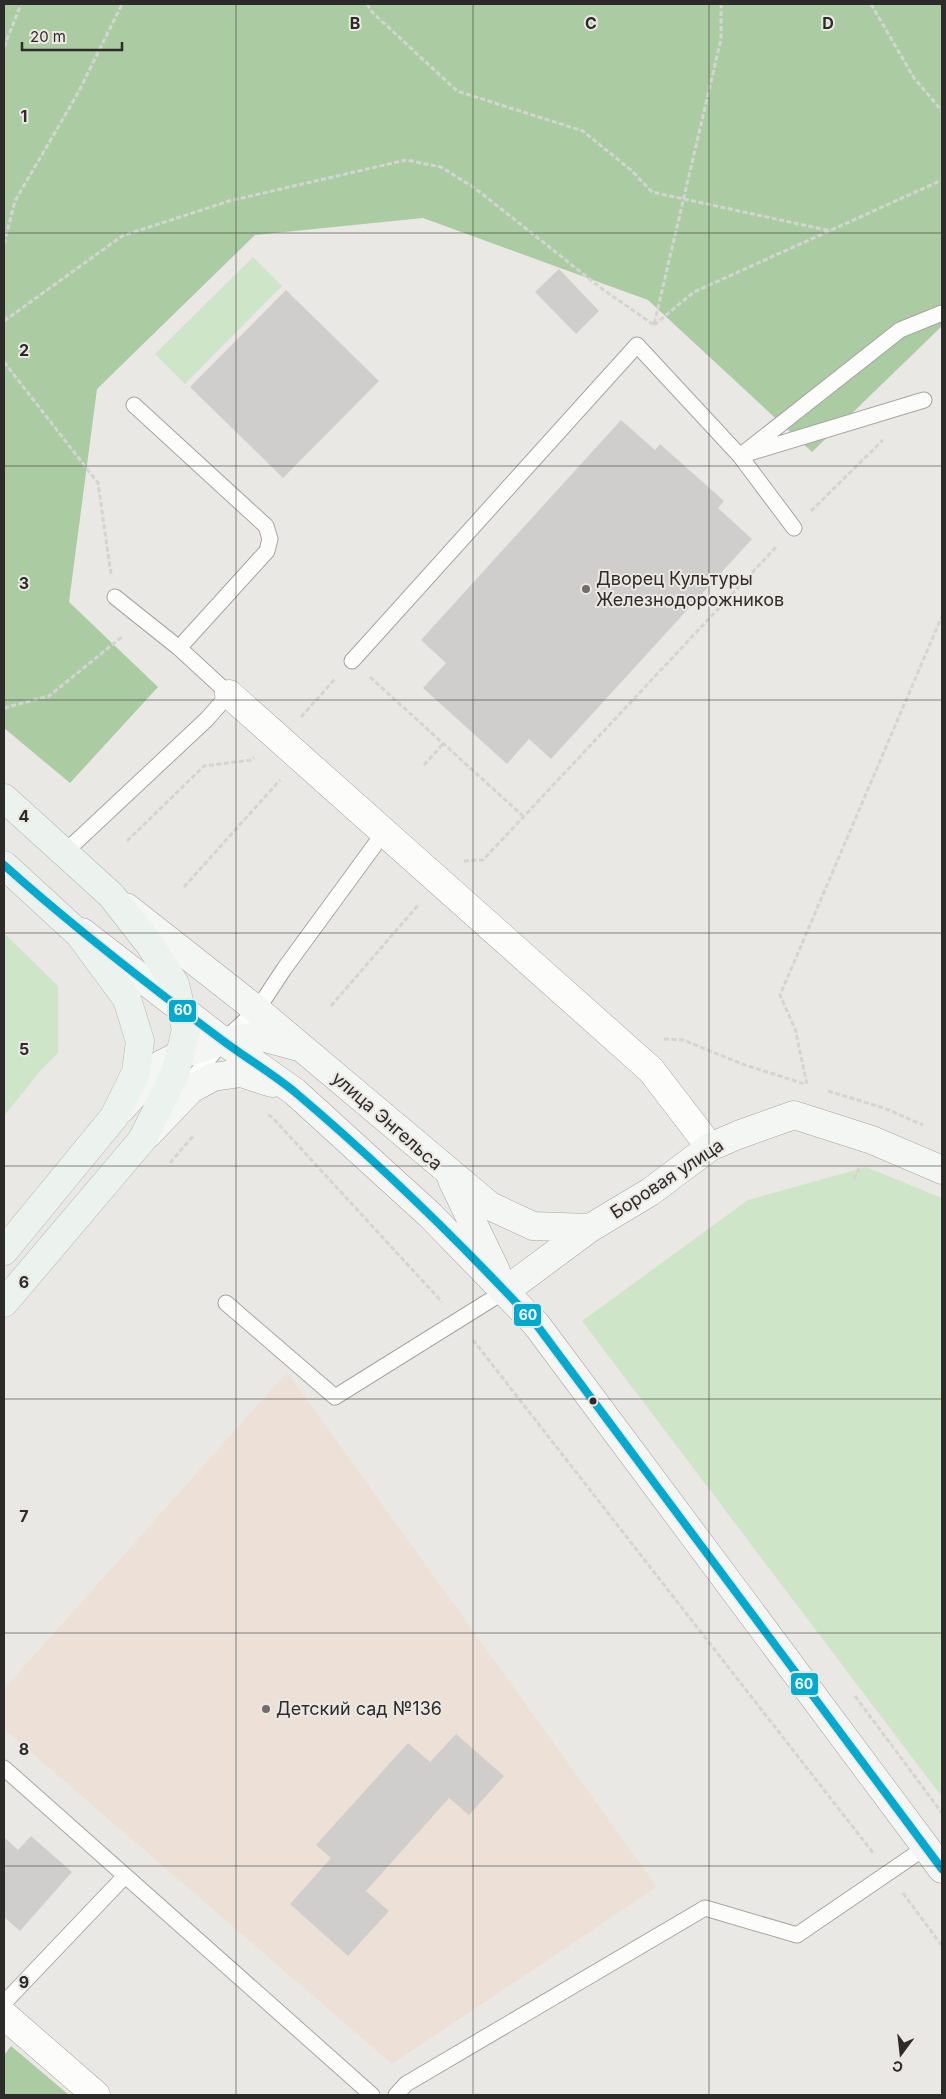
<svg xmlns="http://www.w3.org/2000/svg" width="946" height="2099" font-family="Inter,sans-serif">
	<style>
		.education { fill: #ece0d7 }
		.green { fill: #cfe5c8 }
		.forest { fill: #abcca2 }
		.building { fill: #d0cecc }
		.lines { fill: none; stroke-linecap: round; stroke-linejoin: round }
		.lane-casing { stroke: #a7a5a4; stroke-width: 17 }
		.street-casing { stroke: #a7a5a4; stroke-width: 29 }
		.secondary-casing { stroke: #a7a5a4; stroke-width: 29 }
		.primary-casing { stroke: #b0bbb1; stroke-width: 29 }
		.path { stroke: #d4d4d3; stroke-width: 3; stroke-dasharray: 5 2.5; stroke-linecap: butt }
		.lane { stroke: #fcfcfb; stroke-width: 15 }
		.street { stroke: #fcfcfb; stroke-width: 28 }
		.secondary { stroke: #f4f6f4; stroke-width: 28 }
		.primary { stroke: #ecf2ed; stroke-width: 28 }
		.bus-1-casing { stroke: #ebe8e4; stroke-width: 11 }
		.bus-1 { stroke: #00a9ce; stroke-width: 8 }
		.grid { fill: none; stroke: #2c2b29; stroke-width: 1; stroke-opacity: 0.55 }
		.poi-dot { fill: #6e6d6b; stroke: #ebe8e4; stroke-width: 2 }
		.bus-dot { fill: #2c2b29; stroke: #ebe8e4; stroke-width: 2 }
		.labels { text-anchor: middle; stroke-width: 4; stroke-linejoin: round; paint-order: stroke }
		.poi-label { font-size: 18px; fill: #2c2b29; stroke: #ebe8e4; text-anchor: start }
		.street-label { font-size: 18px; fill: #2c2b29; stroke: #ebe8e4 }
		.grid-label { font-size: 16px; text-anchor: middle; font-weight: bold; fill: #2c2b29; stroke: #ebe8e4; stroke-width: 4; stroke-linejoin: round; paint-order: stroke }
		.line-badge { stroke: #ebe8e4; stroke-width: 2 }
		.badge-label { font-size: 14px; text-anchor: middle; font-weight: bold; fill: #fff }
	</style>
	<rect width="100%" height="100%" fill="#eae8e5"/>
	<path class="education" d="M287,1372L657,1887L392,2064L4,1729V1689Z"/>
	<path class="green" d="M253,257L282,286L185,384L155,354Z
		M4,933L58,986V1053L41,1070L4,1116Z
		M866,1167L942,1198V1797L582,1321L748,1200Z"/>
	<path class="forest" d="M4,4H942V326L812,452L648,300L423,218L255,235L97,389L69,602L158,687L70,783L4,728Z
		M11,2046L69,2095H4V2055Z"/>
	<path class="building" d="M559,269L599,311L576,334L535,292Z
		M286,290L379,381L283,478L190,387Z
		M621,420L655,450L660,444L724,501L718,508L752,539L551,759L529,739L507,764L423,688L446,663L421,640Z
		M456,1734L504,1776L469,1815L449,1798L366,1891L389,1911L348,1956L290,1904L331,1858L316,1845L408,1743L430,1762Z
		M31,1836L72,1872L20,1931L4,1917V1837L18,1850Z"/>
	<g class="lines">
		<g class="lane-casing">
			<path id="lane" d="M749,453L924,400
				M740,456L900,330L942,313
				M115,597L179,648
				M352,661L637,345L740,456L794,528
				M64,853L207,719L229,694L179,648L267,551L270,539L266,526L134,405
				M189,1083L223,1041L257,1010L284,969L385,831
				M226,1303L335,1397L505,1291
				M4,1768L372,2095
				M4,2003L125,1876
				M396,2095L406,2084L705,1908L797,1935L926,1847"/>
		</g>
		<g class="street-casing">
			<path id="street" d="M229,694L651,1070L710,1147
				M4,2015L96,2095"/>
		</g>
		<g class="secondary-casing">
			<path id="secondary" d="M126,907L257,1010L490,1206L533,1226L590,1228
				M82,932L223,1041L295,1092L430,1215L536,1324L942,1869
				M121,1109L162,1064L180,1055L223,1041L258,1036L295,1046
				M148,1134L191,1089L213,1077L241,1073L272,1083
				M452,1180L496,1271
				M505,1291L590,1228L650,1192L710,1147L738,1135L794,1115L872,1140L942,1170"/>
		</g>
		<g class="primary-casing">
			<path id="primary" d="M4,798L111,895L150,945L175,984L186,1030L175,1074L142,1140L4,1303
				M4,865L79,934L127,999L140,1041L136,1072L114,1117L4,1251"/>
		</g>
		<path class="path" d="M367,4L372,12L457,91L583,131L632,171L652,192L831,231
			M871,4L914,78L942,111
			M4,47L21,4
			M4,244L15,201L78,93L122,4
			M4,321L122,236L229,201L406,160L441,167L476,189L601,288L654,325L721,39V4
			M654,325L694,292L942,180
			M4,362L98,483L111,574
			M811,511L883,440
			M370,677L523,816
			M4,708L49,696L123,636
			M301,717L335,679
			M424,765L443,744
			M127,841L204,766L251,760L254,757
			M464,861L483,860L777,546
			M184,887L280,780
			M331,1006L419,904
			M664,1039L683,1040L745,1065L805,1084
			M807,1084L795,1029L780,995L942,616
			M828,1091L884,1108L923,1125
			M268,1115L272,1117L442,1302
			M170,1163L194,1135
			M854,1179L859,1168
			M473,1340L874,1854
			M855,1696L942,1813
			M903,1893L942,1946"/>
		<use href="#lane" class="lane"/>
		<use href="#street" class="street"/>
		<use href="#secondary" class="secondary"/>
		<use href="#primary" class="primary"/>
		<g class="bus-1-casing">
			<path id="bus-1" d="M4,865C73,927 147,984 222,1040C246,1058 273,1074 296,1093C381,1165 461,1243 536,1324L942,1869"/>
		</g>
		<use href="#bus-1" class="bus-1"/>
	</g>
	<path class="grid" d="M236,4V2095M473,4V2095M709,4V2095M4,233H942M4,466H942M4,700H942M4,933H942M4,1166H942M4,1399H942M4,1633H942M4,1866H942"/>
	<g class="poi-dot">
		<circle cx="586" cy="589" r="5"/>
		<circle cx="266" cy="1709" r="5"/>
	</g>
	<circle class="bus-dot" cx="593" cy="1401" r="4.5"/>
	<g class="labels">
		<g class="poi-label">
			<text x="596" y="585">Дворец Культуры<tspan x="596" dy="21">Железнодорожников</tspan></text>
			<text x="276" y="1715">Детский сад №136</text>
		</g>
		<g class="street-label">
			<text transform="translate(387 1121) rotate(41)" y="6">улица Энгельса</text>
			<text transform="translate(667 1179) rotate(-33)" y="6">Боровая улица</text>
		</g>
	</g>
	<g class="grid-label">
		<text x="355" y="29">B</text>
		<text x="591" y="29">C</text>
		<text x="828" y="29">D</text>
		<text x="24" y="122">1</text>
		<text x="24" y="356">2</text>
		<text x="24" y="589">3</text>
		<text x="24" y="822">4</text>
		<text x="24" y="1055">5</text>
		<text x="24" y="1288">6</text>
		<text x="24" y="1522">7</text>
		<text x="24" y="1755">8</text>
		<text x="24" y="1988">9</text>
	</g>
	<g class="line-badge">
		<rect x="168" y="999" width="29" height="24" rx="5" fill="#00a9ce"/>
		<rect x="513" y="1303" width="29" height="24" rx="5" fill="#00a9ce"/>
		<rect x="790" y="1672" width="29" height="24" rx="5" fill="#00a9ce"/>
	</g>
	<g class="badge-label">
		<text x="183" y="1015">60</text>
		<text x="528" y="1320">60</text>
		<text x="804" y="1689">60</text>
	</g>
	<rect width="946" height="2099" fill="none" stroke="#2c2b29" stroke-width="10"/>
	<g transform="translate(901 2054) rotate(195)" stroke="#ebe8e4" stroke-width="4" paint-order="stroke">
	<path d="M0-4L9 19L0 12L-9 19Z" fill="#2c2b29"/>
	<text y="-8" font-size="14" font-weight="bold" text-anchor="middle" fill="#2c2b29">С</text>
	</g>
	<path d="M22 42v8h100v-8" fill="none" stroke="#2c2b29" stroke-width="2.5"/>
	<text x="30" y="42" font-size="15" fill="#2c2b29" stroke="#ebe8e4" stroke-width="4" paint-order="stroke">20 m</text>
</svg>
